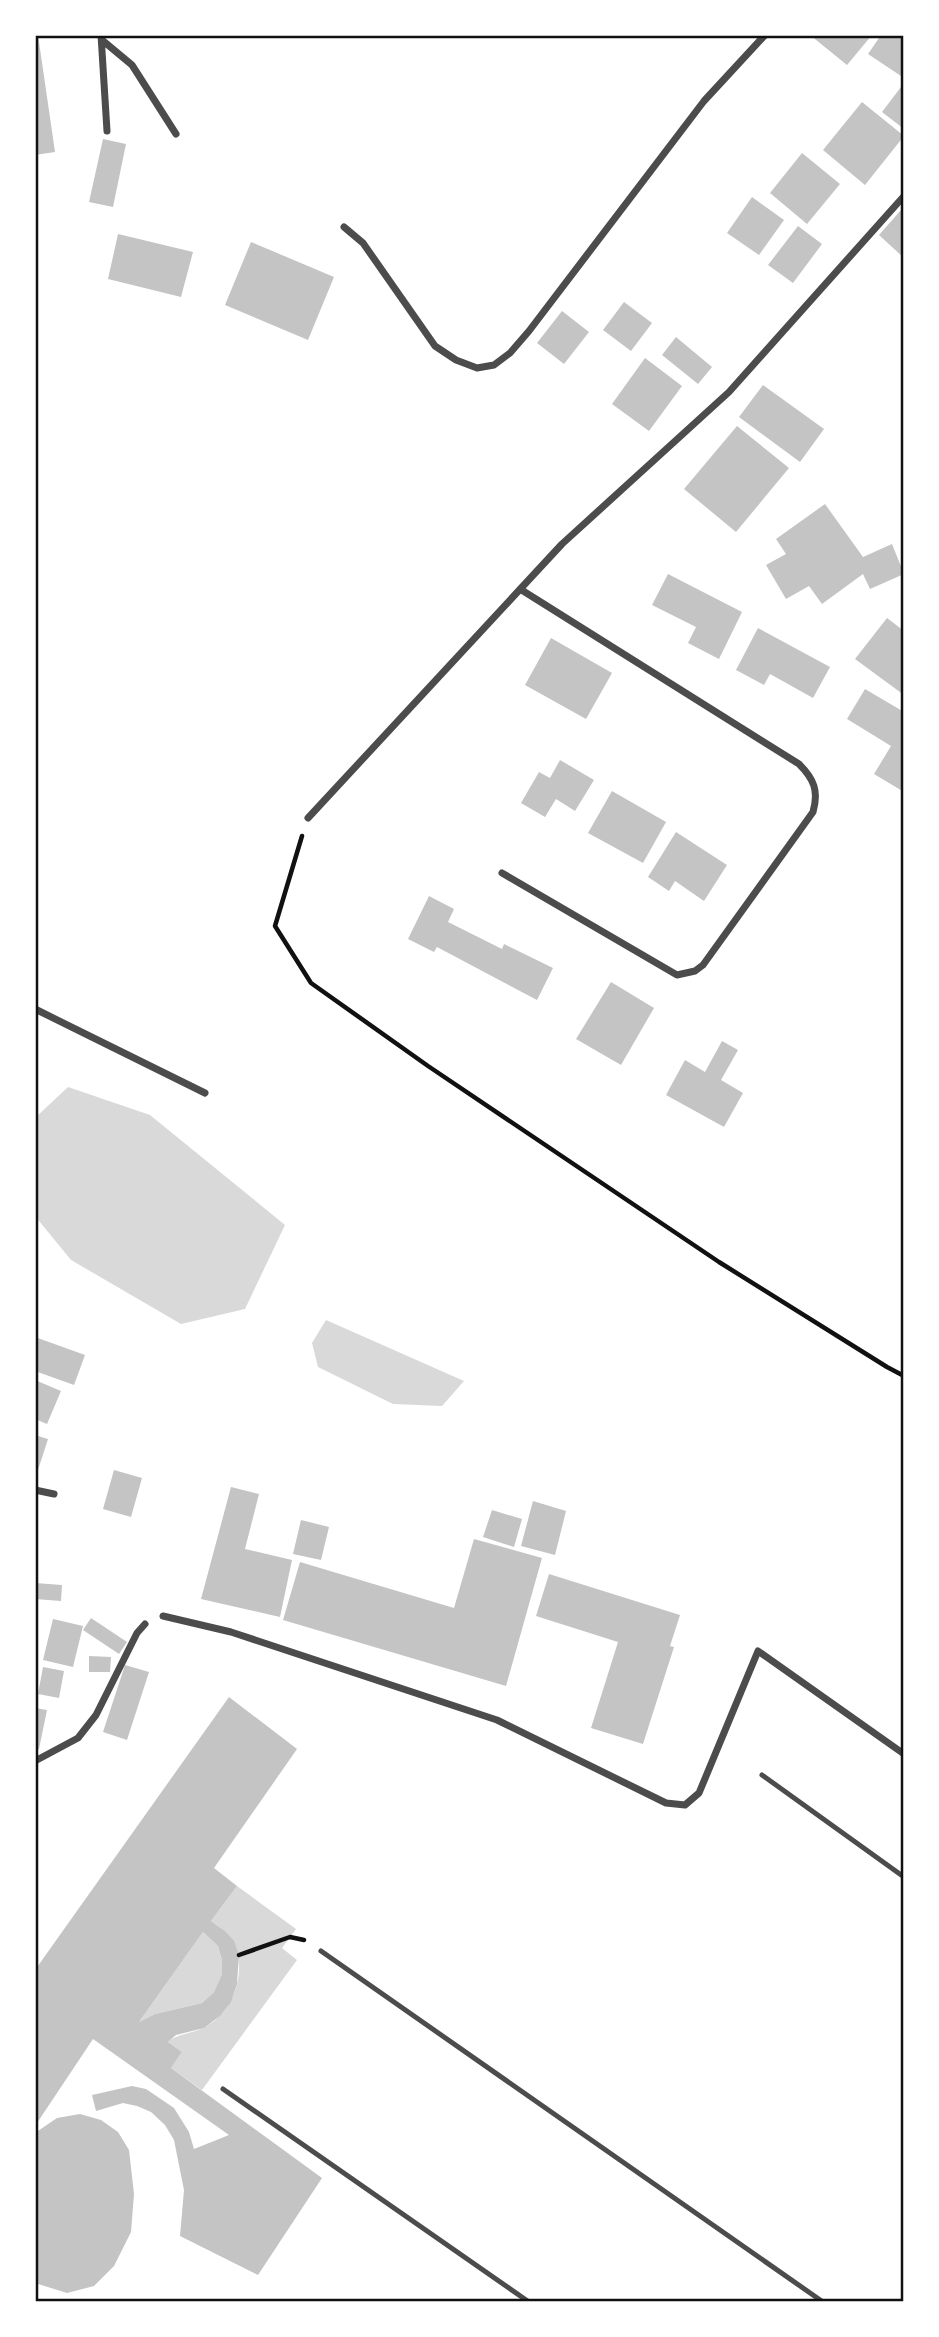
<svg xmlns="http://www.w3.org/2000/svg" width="939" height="2337" font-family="'PT Sans Narrow',sans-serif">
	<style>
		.water { fill: #d9d9d9 }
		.building { fill: #c4c4c4; fill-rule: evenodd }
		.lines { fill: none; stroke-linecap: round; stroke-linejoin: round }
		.path { stroke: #111; stroke-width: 4.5 }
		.service { stroke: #4c4c4c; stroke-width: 5 }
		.minor { stroke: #4c4c4c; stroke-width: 7 }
		.neatline { fill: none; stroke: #111; stroke-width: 2.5 }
	</style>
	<rect width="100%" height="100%" fill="#fff"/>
	<path class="water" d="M68,1087L150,1115L285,1225L245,1309L181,1324L71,1260L35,1216V1118Z
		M326,1320L464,1381L442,1406L393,1404L318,1367L312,1343Z
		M237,1886L296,1929L282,1948L297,1960L202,2090L171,2068L182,2052L168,2042C179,2033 191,2034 203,2028C232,2015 248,1972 234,1944C229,1933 220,1927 211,1921Z
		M203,1932L218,1946L222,1960V1974L214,1992L202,2003L155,2014L139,2022Z"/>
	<path class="building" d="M35,35H38L55,152L35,155Z
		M810,35H872L847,65Z
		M881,35H904V78L868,54Z
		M904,83V129L882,112Z
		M862,102L904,136L865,185L823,150Z
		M103,139L126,144L113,207L89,202Z
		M802,153L840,184L807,224L770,193Z
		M752,197L784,220L759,255L727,233Z
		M901,210L904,213V258L879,235Z
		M798,226L822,244L793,283L768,265Z
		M118,234L193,252L181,297L108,279Z
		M251,242L334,277L308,340L225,305Z
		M624,302L652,323L631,351L603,330Z
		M562,311L589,332L564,364L537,343Z
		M676,337L712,367L698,384L662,355Z
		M645,358L682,386L649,431L612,404Z
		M763,385L824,429L800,462L739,417Z
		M737,426L789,468L736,532L684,489Z
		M825,504L863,557L892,544L904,574L870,589L863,574L822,604L809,586L786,599L766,565L786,554L776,539Z
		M668,574L742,612L719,659L688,643L696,627L652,605Z
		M887,618L904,631V695L855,659Z
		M758,628L830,667L813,698L770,674L764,685L736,670Z
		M551,638L612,673L586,719L525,685Z
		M865,689L904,712V792L874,774L891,746L847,719Z
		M560,760L594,780L575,811L556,799L545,817L521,803L539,772L550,778Z
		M612,791L666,822L643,863L588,833Z
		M676,832L727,865L704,901L675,881L669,891L648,877Z
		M429,896L454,909L448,922L502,949L504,944L553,968L537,1000L437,947L434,952L408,939Z
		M611,982L654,1008L621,1065L576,1039Z
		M722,1041L738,1050L721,1080L743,1093L724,1127L666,1095L685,1060L705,1072Z
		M35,1337L85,1355L74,1385L35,1371Z
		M35,1380L61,1391L47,1424L35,1419Z
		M35,1435L48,1439L38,1470L35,1469Z
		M114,1470L142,1478L131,1517L103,1509Z
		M231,1487L259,1494L245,1549L292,1560L280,1617L201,1599Z
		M533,1501L566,1511L555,1555L521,1546Z
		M492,1510L522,1519L514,1547L483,1537Z
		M301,1520L329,1527L321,1560L293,1554Z
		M474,1539L542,1558L506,1686L283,1620L300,1562L454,1608Z
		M549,1574L680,1615L670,1646L674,1647L643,1744L591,1728L618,1642L536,1616Z
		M35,1583L62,1585L61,1601L35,1599Z
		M91,1618L127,1642L119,1654L83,1630Z
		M53,1619L83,1626L73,1667L43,1660Z
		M89,1656L111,1657L110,1672H89Z
		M125,1665L149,1672L127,1740L103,1732Z
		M43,1667L64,1671L59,1698L38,1694Z
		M229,1697L297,1749L214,1868L237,1886L211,1921L225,1931L234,1941L239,1955L237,1984L231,2002L220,2016L204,2028L176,2035L168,2042L182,2052L171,2068L322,2178L258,2275L180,2236L184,2190L174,2140L165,2125L151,2112L137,2106L123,2103L96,2111L92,2095L132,2086L146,2089L174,2108L189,2132L194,2149L229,2135L93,2039L35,2126V1970ZM203,1932L218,1946L222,1960V1974L214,1992L202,2003L155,2014L139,2022Z
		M35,1708L47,1710L39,1749L35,1748Z
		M80,2114L101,2120L118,2132L129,2150L134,2194L131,2232L114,2266L94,2286L67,2293L35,2283V2133L57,2118Z"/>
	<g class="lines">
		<path class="path" d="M302,836L275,926L311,983L428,1066L719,1262L887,1367L904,1376
			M239,1955L290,1937L304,1940"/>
		<path class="service" d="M762,1775L904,1877
			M321,1951L823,2302
			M223,2089L529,2302"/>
		<path class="minor" d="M101,35L107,131
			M102,40L132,65L176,134
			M344,227L363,243L435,346L456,360L477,368L494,365L510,353L529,331L704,101L765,35
			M308,818L562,544L729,392L904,196
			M502,873L677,975L695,971L703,965L813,812C819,791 814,779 799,764L520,589
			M35,1009L205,1093
			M35,1490L54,1494
			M163,1616L231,1632L497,1720L666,1803L685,1805L699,1793L758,1651L904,1754
			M35,1761L78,1738L96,1715L137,1633L145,1624"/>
	</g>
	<rect width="939" height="2337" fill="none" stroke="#ffffff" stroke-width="74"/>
	<rect x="37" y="37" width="865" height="2263" class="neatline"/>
</svg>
